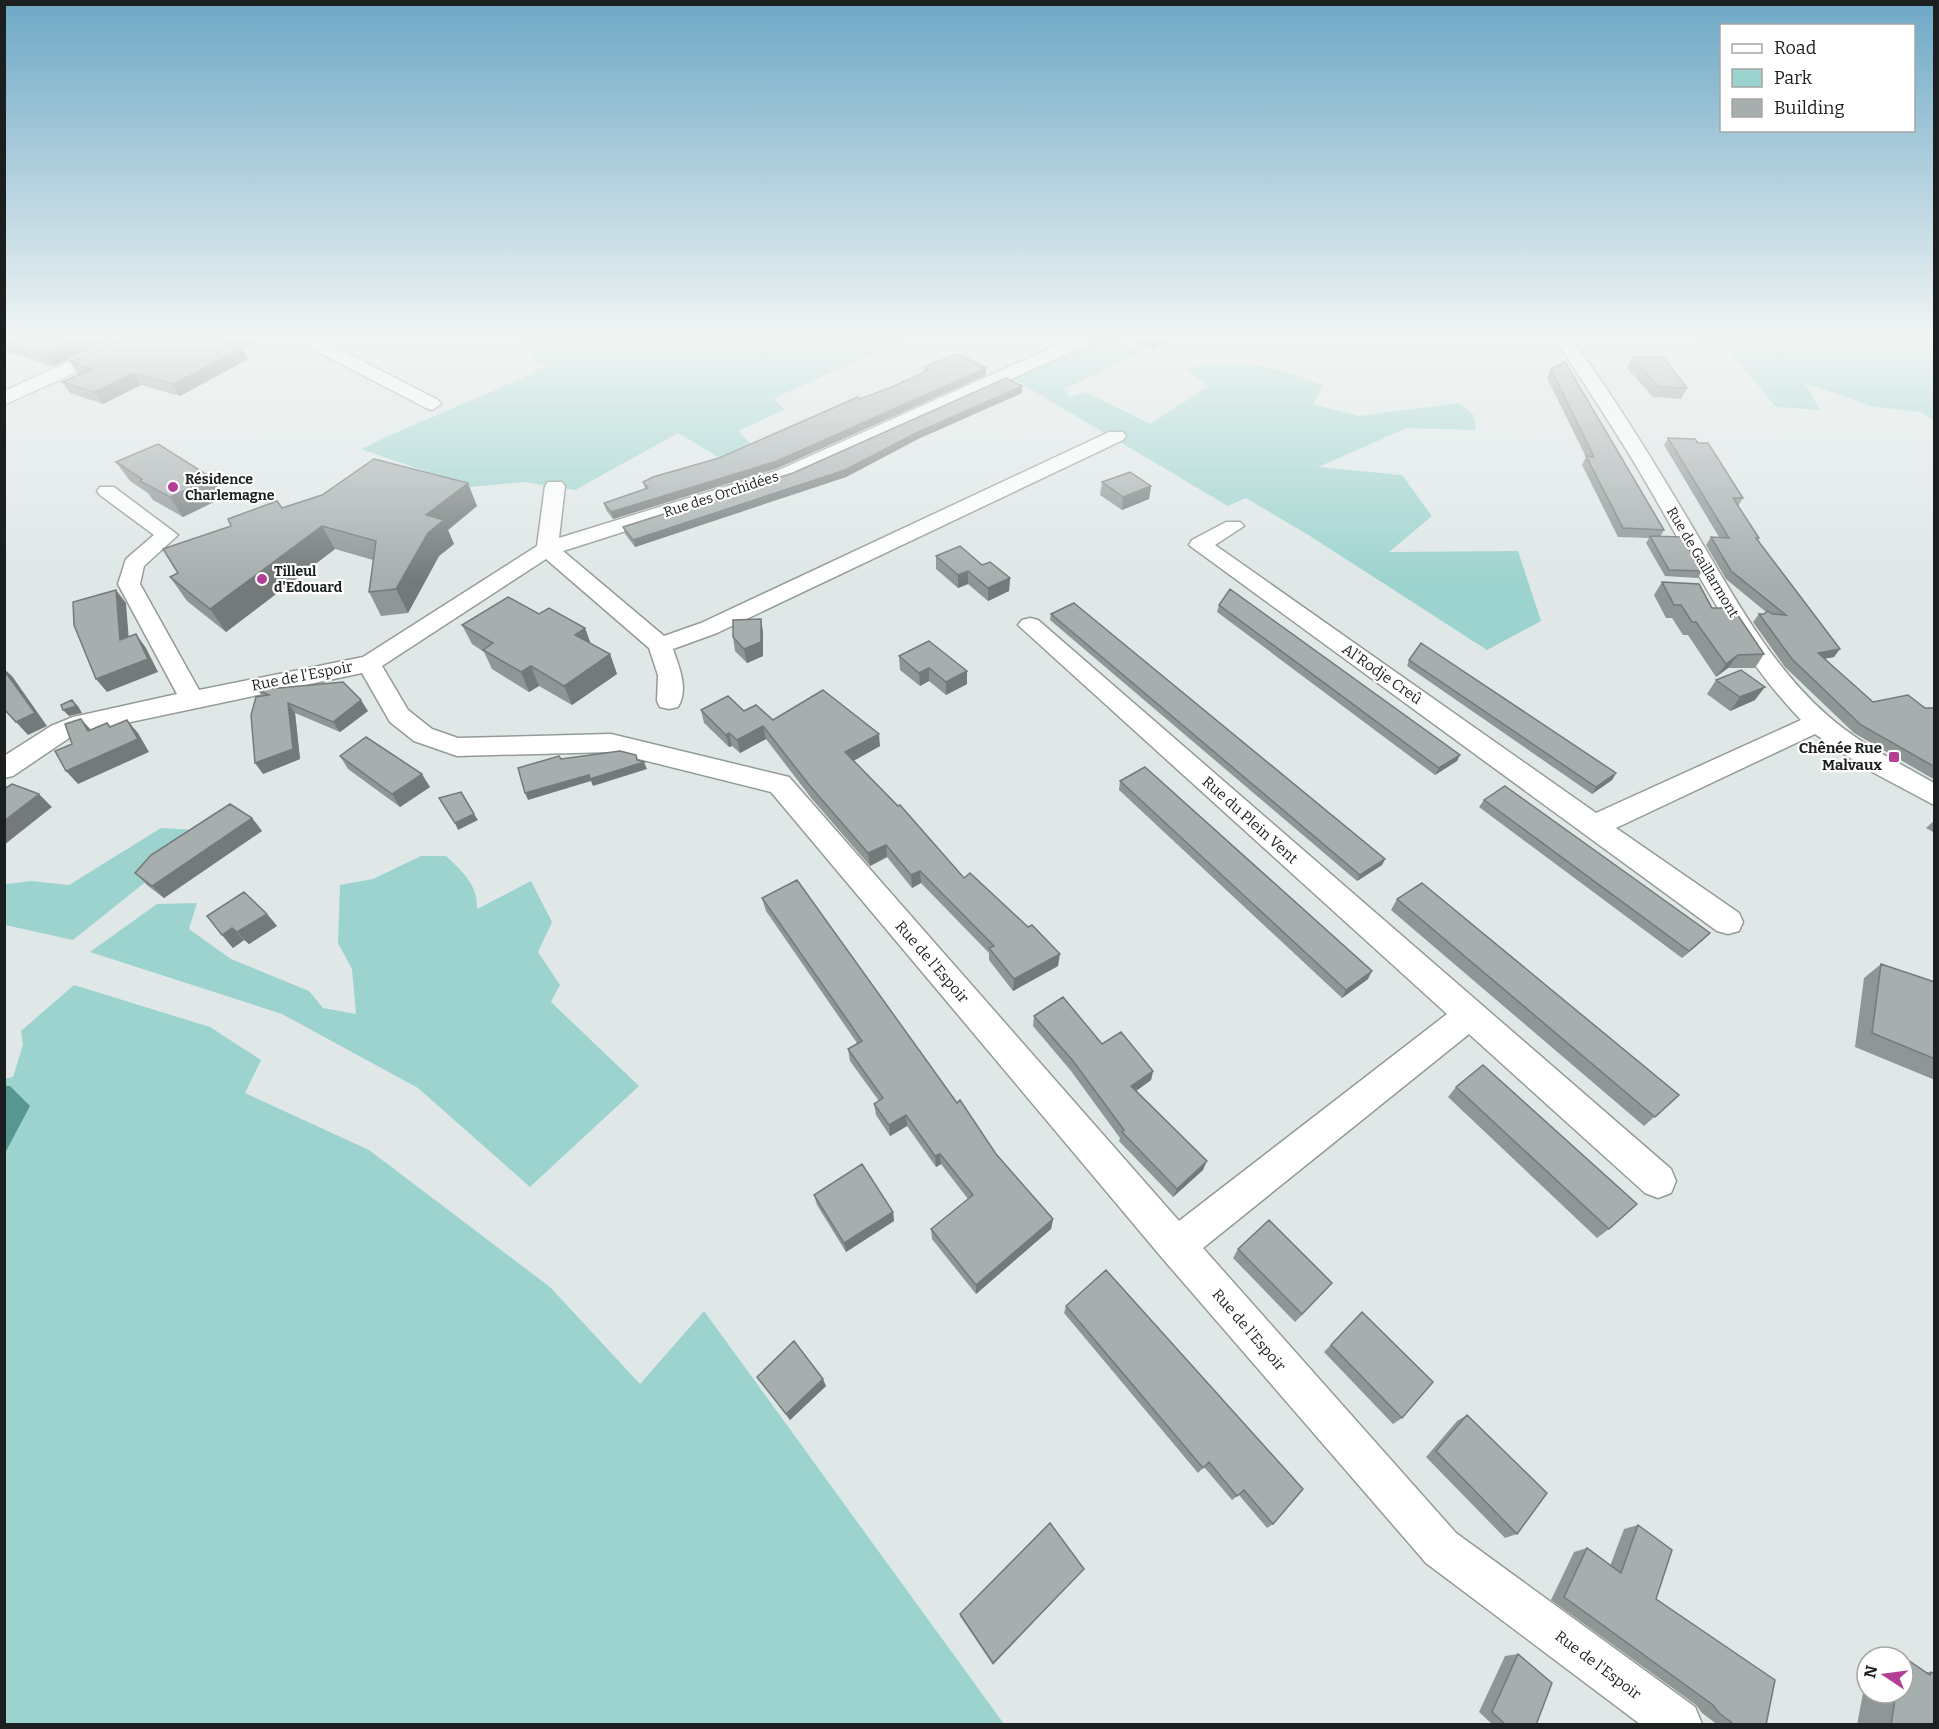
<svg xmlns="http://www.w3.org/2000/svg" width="1939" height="1729" font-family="Bitter,serif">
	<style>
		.green { fill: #9dd3ce }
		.water { fill: #569792 }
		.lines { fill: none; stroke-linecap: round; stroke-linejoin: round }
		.minor-casing { stroke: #939b9a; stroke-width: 3 }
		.major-casing { stroke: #939b9a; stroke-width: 2 }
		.minor { fill: #fff; fill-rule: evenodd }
		.major { fill: #fff; fill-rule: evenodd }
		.wall { fill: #8f9696 }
		.shaded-wall { fill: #747a7a }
		.building { fill: #a6aeae; stroke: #747a7a; stroke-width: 1.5 }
		.poi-dot { fill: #b33e96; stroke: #fff; stroke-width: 2 }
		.labels { text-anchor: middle; stroke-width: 4.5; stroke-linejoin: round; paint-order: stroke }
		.far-poi-label { font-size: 14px; font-weight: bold; fill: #1c1f1f; stroke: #fff; text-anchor: start }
		.far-street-label { font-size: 14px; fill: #1c1f1f; stroke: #fff }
		.street-label { font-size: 15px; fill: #1c1f1f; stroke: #fff }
		.poi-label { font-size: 15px; font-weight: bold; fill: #1c1f1f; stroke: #fff; text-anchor: end }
	</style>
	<rect width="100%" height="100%" fill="#dfe8e7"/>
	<path class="green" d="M509,339H908L774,398L784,410L738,431L754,447L718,457L678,433L575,490L524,482L471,487L361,449C423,419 486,396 548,366L530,357L539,351Z
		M1095,339H1113L1141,353L1064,389L1070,397L1086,392L1150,424L1209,386L1185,370C1236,354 1275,368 1323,385L1313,404L1358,416L1458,403L1473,414L1476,430L1407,428L1318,467L1402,475L1432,516L1389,552L1518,551L1541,621L1487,650L1310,536L1246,498L1228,506L1010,377Z
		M1691,339H1934V421L1921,412L1874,407L1805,383L1820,410L1776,407L1727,349L1701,348Z
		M161,828L197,830L163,868L73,940L5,925L6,884L31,881L69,885Z
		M421,856H446C463,872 478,885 477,909L531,881L552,922L538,952L560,985L551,1002L639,1086L530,1187L418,1088L282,1014L90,952L157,904L197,903L189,929L231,959L309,991L323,1008L356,1014L352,969L338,943L340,885L373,879Z
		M74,985L210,1027L261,1060L245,1093L369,1150L550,1287L640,1384L704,1311L1004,1724H5L4,1079L13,1077L23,1045L21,1031Z"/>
	<path class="water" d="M5,1086H10L30,1106L5,1153Z"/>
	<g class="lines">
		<g class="minor-casing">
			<path id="minor" d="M299,339H320L438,400L441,404L432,410L426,408L301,343Z
				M1071,339H1093L1091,343L793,478L563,551L664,636L701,623L1109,432H1123L1126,436L1123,440L717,633L673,649C679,667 689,689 678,707L669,709L660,707L657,701L658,675L649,648L546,559L382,666L408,710L432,729L458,738L611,734L789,777L1179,1221L1447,1014L1018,625L1022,620L1030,618L1038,620L1671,1169L1676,1181L1671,1193L1658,1198L1645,1193L1469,1034L1203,1248L1456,1533L1695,1707L1702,1724H1640L1426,1563L1163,1259L771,792L611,752L457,756L414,741L390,722L362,673L88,731L69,738L13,776L4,778V756L51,726L73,717L177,694L118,584L126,559L154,535L100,495L97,491L100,487H114L178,535L144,566L140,584L199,690L363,657L537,546L545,486L548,482H562L565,486L559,538L779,470Z
				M1555,339H1572C1618,403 1659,470 1699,538C1736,600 1772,667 1827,715C1859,744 1898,762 1934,783V805L1863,767L1815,734L1616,828L1739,913L1743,922L1739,931L1728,934L1717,931L1189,545L1192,540L1226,522H1240L1244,526L1215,545L1596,813L1801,720C1739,656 1699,574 1655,498C1624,443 1589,391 1555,339Z"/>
		</g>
		<g class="major-casing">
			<path id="major" d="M118,339H144L141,343L4,405V391Z"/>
		</g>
		<use href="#minor" class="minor"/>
		<use href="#major" class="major"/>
	</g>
	<path class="wall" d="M4,339H113L53,366L4,351Z
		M1128,339H1176L1152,350Z
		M242,348L248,359L180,396L141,385L103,404L70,393L62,382L79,375L78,374L70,362Z
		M1632,357L1687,388L1681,399L1653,397L1627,368Z
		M924,367L986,368V375L778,468L613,519L606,510L604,503L645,489L643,482L719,458L924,373Z
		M1551,369L1664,530L1660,537L1702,571L1698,578L1665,576L1646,543L1649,538L1618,537L1582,465L1586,457L1547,378Z
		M1022,393L918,439L846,477L635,547L625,534L623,527L793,473Z
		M1668,438L1743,498L1738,506L1759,538L1758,540L1834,657L1824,659L1873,702L1925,708H1935V780L1854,733L1785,667L1753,622L1759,614H1764L1766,612L1726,579L1706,545L1711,537H1719L1664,445Z
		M116,462L212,478L224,497L183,517L153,500L148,493L130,481Z
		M1102,482L1151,486L1149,499L1122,510L1100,495Z
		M477,506L448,530L454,544L439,556L408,613L381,616L369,592L373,560L335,549L226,632L187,601L170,577L282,508Z
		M936,556L982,565L1010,578L1009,591L988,601L968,584L958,588L936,569Z
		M1662,582L1712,608L1764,654L1755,668H1728L1716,677L1688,635H1683L1672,618H1666L1654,595Z
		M1219,605L1460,755L1457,761L1435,775L1217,612Z
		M539,614L585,628L591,644L610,654L617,674L572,705L539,686L529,692L492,669L484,652L472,644L462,625Z
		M1051,614L1385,859L1382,865L1357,881L1050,620Z
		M763,632V656L747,663L735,651L733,637Z
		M929,641L967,684L946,695L929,681L920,686L900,670L899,656Z
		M1409,660L1616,773L1612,780L1592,794L1407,666Z
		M1716,680L1755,700L1730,711L1707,694Z
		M258,690L368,711L340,732L295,713L300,759L263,774L262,696Z
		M701,710L744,711L773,720L880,746L853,761L964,878L1058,966L1013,991L989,960V953L921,883L912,888L887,857L870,866L812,799L766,739L740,753L732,746L729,747L704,723Z
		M340,756L430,787L400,807L348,769Z
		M1120,781L1368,979L1342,998L1119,790Z
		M1484,800L1703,940L1682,958L1479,807Z
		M252,818L262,831L164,898L148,886L135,873Z
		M1935,820V833L1926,828Z
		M762,898L957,1103L996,1154L1053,1219L1051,1229L976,1294L932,1239L931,1229L968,1199L941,1164L936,1167L907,1126L890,1136L876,1115L874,1104L879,1101L850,1061L848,1049L857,1043L766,911Z
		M1397,899L1679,1095L1644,1126L1391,910Z
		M267,914L277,926L249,944L244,940L233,948L222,935Z
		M1881,964L1935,982V1080L1855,1047L1864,978Z
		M1034,1016L1153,1071L1151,1080L1136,1091L1203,1170L1173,1197L1119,1141L1120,1138L1071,1071L1033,1026Z
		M1456,1087L1609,1229L1597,1238L1448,1097Z
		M814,1195L893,1212L894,1221L846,1252L817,1205Z
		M1238,1249L1325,1291L1295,1322L1233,1258Z
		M1106,1270L1273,1524L1267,1528L1239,1495L1232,1500L1204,1467L1198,1473L1064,1313L1066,1306Z
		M1362,1312L1402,1418L1393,1424L1324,1352Z
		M757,1377L826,1386L790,1420Z
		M1467,1415L1517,1534L1505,1538L1426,1457L1457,1421Z
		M1638,1525L1656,1599L1766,1725H1718L1702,1713L1696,1705L1551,1600L1574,1552L1587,1548L1610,1566L1624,1529Z
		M1084,1569L993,1665L960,1616V1614Z
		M1518,1654L1536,1725H1493L1479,1712L1505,1656Z
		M1902,1656L1926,1672H1931L1935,1725H1857L1867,1672V1693H1903V1657H1890Z"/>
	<path class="shaded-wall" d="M80,339H113L53,366L45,355Z
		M230,339H262L242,348L248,359L180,396L173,384L225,341Z
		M1162,339H1176L1152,350L1153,343Z
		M986,368V375L778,468L613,519L611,512Z
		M133,373L141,385L103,404L95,392Z
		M1022,386V393L918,439L846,477L635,547L633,540L918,432Z
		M212,478L224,497L183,517L170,497Z
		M468,483L477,506L448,530L454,544L439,556L408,613L396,589L426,515Z
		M1151,486L1149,499L1122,510L1123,497Z
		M322,526L335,549L226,632L210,609Z
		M968,571V584L958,588V575Z
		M1010,578L1009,591L988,601V588Z
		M116,590L126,603L130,654L120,640Z
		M761,619L763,632V656L747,663L744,649Z
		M585,628L592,648L575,635Z
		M136,634L146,648L158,672L107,692L96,679Z
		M1840,649L1834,657L1811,661L1818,653Z
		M610,654L617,674L572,705L564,686Z
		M1738,655L1728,668L1716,677L1726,664Z
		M531,666L539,686L529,692L521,672Z
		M929,668V681L920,686L919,673Z
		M4,669L12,676L47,726L28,735L16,722Z
		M967,671V684L946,695V682Z
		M1765,687L1755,700L1730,711L1740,697Z
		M72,700L78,706L82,713L69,716L63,710Z
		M361,700L368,711L340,732L333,722Z
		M288,703L295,713L300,759L263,774L255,763Z
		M81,719L93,732L88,731Z
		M127,720L138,733L149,752L78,784L66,771Z
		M763,726L766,739L740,753L737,740Z
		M729,733L732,746L729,747L726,735Z
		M879,734L880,746L846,765L845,752Z
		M636,755L639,764L644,762L647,769L593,786L591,781L528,800L525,793Z
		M1460,755L1457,761L1435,775L1439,768Z
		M1616,773L1612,780L1592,794L1596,787Z
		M422,774L430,787L400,807L392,794Z
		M39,794L52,807L4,845V821Z
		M474,814L478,820L458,830L455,823Z
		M252,818L262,831L164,898L152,886Z
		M886,845L887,857L870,866L868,853Z
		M1385,859L1382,865L1357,881L1360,875Z
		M920,871L921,883L912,888L911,875Z
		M267,914L277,926L249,944L237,932Z
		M232,928L244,940L233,948L222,935Z
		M1710,933L1703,940L1682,958L1689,951Z
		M1060,954L1058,966L1013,991L1014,979Z
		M1372,971L1368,979L1342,998L1346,990Z
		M1153,1071L1151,1080L1129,1096L1131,1086Z
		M906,1115L907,1126L890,1136L889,1125Z
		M940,1154L941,1164L936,1167L935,1156Z
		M1207,1161L1203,1170L1173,1197L1177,1189Z
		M893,1212L894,1221L846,1252L844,1243Z
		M1053,1219L1051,1229L976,1294V1285Z
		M1332,1283L1325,1291L1295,1322L1302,1314Z
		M823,1379L826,1386L790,1420L786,1414Z"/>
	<path class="building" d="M4,339H80L45,355L4,342Z
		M123,339H230L225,341L242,348L173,384L133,373L95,392L62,382L92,369L70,362Z
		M1144,339H1162L1153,343Z
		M958,354L986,368L777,461L611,512L604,503L648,488L643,482L653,477L719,458L858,397L860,399L892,387L929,370L924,367Z
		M1632,357H1663L1687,388L1658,387Z
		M1565,362L1664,530L1623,528L1586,456L1594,457L1551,369Z
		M1006,378L1022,386L918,432L845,470L633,540L623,527L793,473Z
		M1668,438L1695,439L1698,443H1708L1743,498H1733L1759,538H1756L1840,649L1818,653L1873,702L1908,695L1925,708H1935V767L1861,725L1792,659L1759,614H1764L1768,611L1772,614L1786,615L1731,571L1711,537L1729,538Z
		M158,444L212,478L170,497L140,481L142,479L116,462Z
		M374,459L468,483L426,515L444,520L428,533L396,589L369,592L376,541L322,526L210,609L170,577L178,573L163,549L231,526L228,519L277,501L282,508L322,495Z
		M1130,472L1151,486L1123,497L1102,482Z
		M1650,536L1682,537L1702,571L1669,570Z
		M960,546L982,565L990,562L1010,578L988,588L968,571L958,575L936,556Z
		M1662,582L1699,584L1712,608H1733L1764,654L1738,655L1726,664L1696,622H1692L1681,605H1674Z
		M1230,589L1460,755L1439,768L1219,605Z
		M116,590L120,640L136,634L148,659L96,679L74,625L73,602Z
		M508,597L539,614L549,608L585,628L575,635L610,654L564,686L531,666L521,672L483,650L493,643L462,625Z
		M1074,603L1385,859L1360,875L1051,614Z
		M761,619V642L744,649L733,637V620Z
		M929,641L967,671L946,682L929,668L919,673L899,656Z
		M1421,643L1616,773L1596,787L1409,660Z
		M4,670L35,713L16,722L4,709Z
		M1741,670L1765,687L1740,697L1716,680Z
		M343,682L361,700L333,722L288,703L293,749L255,763L251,715L256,697L269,695L258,690Z
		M823,690L879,734L845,752L898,806L900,805L964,878L970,873L1028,927L1032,925L1060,954L1014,979L989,948L994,946L920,871L911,875L886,845L868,853L810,786L763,726L737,740L729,733L726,735L701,710L728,696L744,711L756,705L773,720Z
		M72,700L76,706L63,710L61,705Z
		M81,719L88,731L107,723L110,727L127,720L138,739L66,771L55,751L72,744L65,724Z
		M366,737L422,774L392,794L340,756Z
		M620,751L636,755L637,760L644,762L590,779L589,775L525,793L518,768L559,756L561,759Z
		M1145,767L1372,971L1346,990L1120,781Z
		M12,784L39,794L4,821V789Z
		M1505,786L1710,933L1689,951L1484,800Z
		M461,792L474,814L455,823L439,798Z
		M230,804L252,818L152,886L135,873L151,855Z
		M797,880L957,1103L960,1100L996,1154L1053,1219L976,1285L931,1229L973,1195L940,1154L935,1156L906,1115L889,1125L874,1104L883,1098L848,1049L862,1041L762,898Z
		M1422,883L1679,1095L1655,1117L1397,899Z
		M244,892L267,914L237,932L232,928L222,935L207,916Z
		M1881,964L1935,982V1059L1872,1033Z
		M1063,997L1102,1044L1121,1032L1153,1071L1131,1086L1207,1161L1177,1189L1122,1132L1124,1130L1073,1061L1034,1016Z
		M1483,1065L1637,1204L1609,1229L1456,1087Z
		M862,1164L893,1212L844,1243L814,1195Z
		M1269,1220L1332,1283L1302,1314L1238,1249Z
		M1106,1270L1303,1489L1273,1524L1244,1490L1237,1496L1209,1462L1203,1468L1066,1306Z
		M1362,1312L1433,1382L1402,1418L1331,1345Z
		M794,1341L823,1379L786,1414L757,1377Z
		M1467,1415L1547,1493L1517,1534L1436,1451Z
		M1050,1523L1084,1569L993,1663L960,1614Z
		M1638,1525L1672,1550L1656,1599L1775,1680L1766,1725H1735L1719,1713L1713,1705L1564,1597L1587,1548L1621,1573Z
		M1518,1654L1552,1683L1536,1725H1506L1492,1712Z
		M1902,1656L1930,1675L1931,1672L1935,1674V1725H1891L1896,1693H1903Z"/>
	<linearGradient id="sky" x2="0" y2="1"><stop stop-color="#6da8c6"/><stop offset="0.58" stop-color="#f1f5f4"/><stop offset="1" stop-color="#f1f5f4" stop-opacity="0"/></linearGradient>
	<rect width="1939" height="581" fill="url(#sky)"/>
	<g class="poi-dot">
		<circle cx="173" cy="487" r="6"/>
		<circle cx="262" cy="579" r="6"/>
		<rect x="1888" y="751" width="12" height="12" rx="3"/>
	</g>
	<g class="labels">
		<g class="far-poi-label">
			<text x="185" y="484">Résidence<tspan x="185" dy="16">Charlemagne</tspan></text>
			<text x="274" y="576">Tilleul<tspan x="274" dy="16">d'Edouard</tspan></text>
		</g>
		<g class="far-street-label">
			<text transform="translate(721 494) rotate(-18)" y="5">Rue des Orchidées</text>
			<text transform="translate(1703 562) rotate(59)" y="5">Rue de Gaillarmont</text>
		</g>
		<g class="street-label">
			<text transform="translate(1382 674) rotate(35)" y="5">Al'Rodje Creû</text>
			<text transform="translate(302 676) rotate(-11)" y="5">Rue de l'Espoir</text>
			<text transform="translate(1250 820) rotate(42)" y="5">Rue du Plein Vent</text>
			<text transform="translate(932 962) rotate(49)" y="5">Rue de l'Espoir</text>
			<text transform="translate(1249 1330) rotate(49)" y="5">Rue de l'Espoir</text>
			<text transform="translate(1598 1665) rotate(37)" y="5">Rue de l'Espoir</text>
		</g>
		<g class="poi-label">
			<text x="1882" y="753">Chênée Rue<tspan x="1882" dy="17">Malvaux</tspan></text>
		</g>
	</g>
	<rect width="1939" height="1729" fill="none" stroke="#1c1f1f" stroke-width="12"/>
	<rect x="1720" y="24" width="195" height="108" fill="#ffffff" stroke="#a4a5a5" stroke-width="1.5"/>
	<rect x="1732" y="44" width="30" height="9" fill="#ffffff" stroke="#a4a5a5" stroke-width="1.5"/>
	<text x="1774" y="54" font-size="18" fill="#1c1f1f">Road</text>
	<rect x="1732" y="69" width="30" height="18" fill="#9dd3ce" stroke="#a4a5a5" stroke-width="1.5"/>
	<text x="1774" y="84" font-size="18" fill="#1c1f1f">Park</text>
	<rect x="1732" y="99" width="30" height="18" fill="#a6aeae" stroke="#a4a5a5" stroke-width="1.5"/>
	<text x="1774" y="114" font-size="18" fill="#1c1f1f">Building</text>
	<g transform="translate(1885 1675) rotate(283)"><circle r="28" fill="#ffffff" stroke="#a4a5a5" stroke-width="1.5"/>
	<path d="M0-4.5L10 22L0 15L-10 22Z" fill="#b33e96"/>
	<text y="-9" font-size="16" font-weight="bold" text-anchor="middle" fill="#1c1f1f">N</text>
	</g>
</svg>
